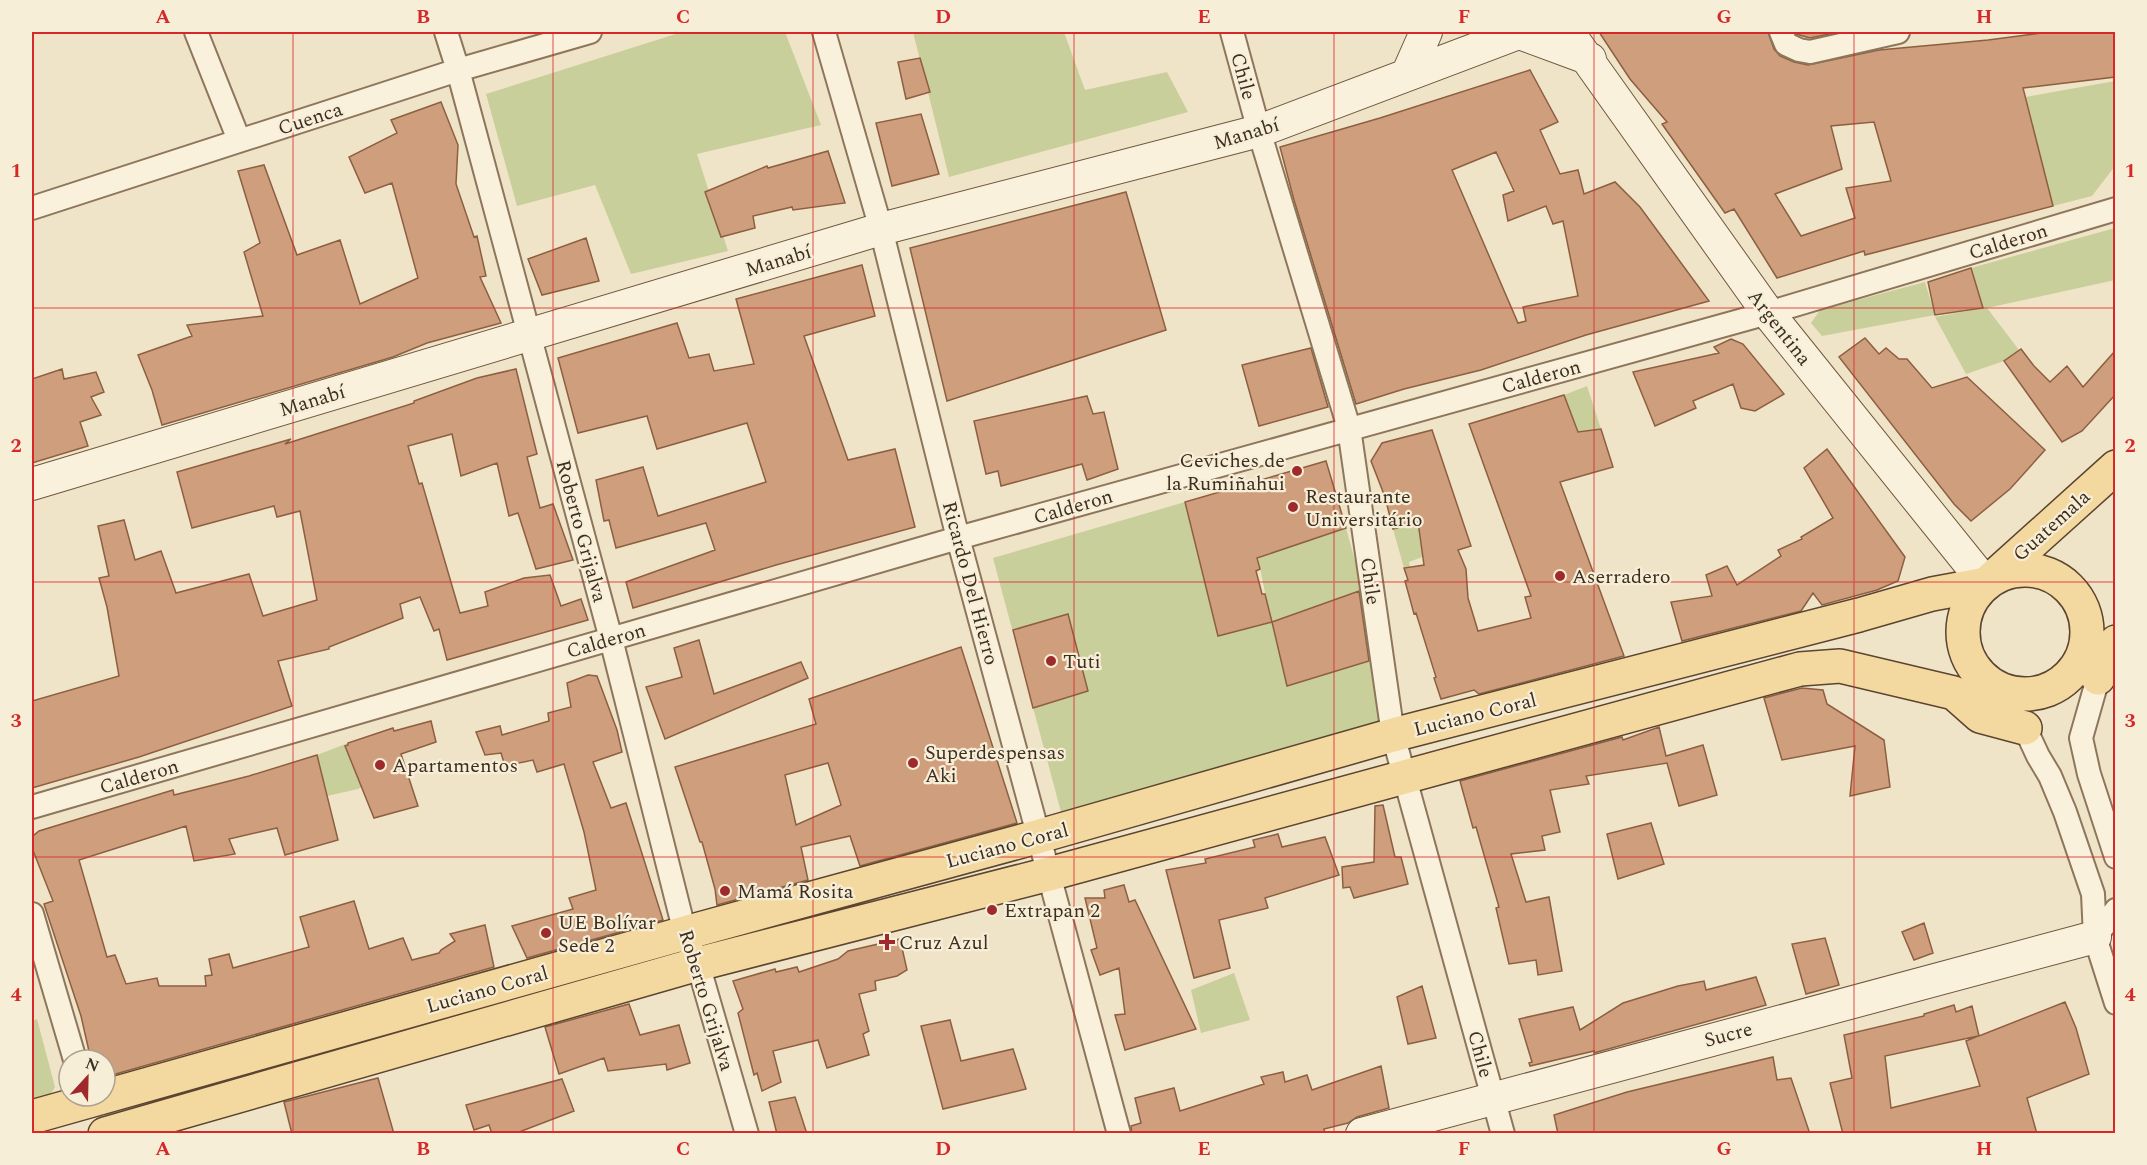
<svg xmlns="http://www.w3.org/2000/svg" width="2147" height="1165" font-family="Spectral,serif">
	<style>
		.green { fill: #c9cf9b }
		.building { fill: #cf9f7d; stroke: #8d5f41; stroke-width: 1.5; fill-rule: evenodd }
		.lines { fill: none; stroke-linecap: round; stroke-linejoin: round }
		.street-casing { stroke: #8d765c; stroke-width: 26 }
		.secondary-casing { stroke: #6f573f; stroke-width: 34 }
		.primary-casing { stroke: #5b4430; stroke-width: 36 }
		.street { stroke: #faf1dc; stroke-width: 22 }
		.secondary { stroke: #faf1dc; stroke-width: 32 }
		.primary { stroke: #f3d9a0; stroke-width: 33 }
		.grid { fill: none; stroke: #d62828; stroke-width: 1.5; stroke-opacity: 0.55 }
		.poi-dot { fill: #9e2a2b; stroke: #f7eed8; stroke-width: 2 }
		.labels { text-anchor: middle; stroke-width: 4.5; stroke-linejoin: round; paint-order: stroke }
		.street-label { font-size: 20px; fill: #3d2e20; stroke: #f7eed8 }
		.poi-label { font-size: 20px; fill: #3d2e20; stroke: #f7eed8; text-anchor: start }
		.neatline { fill: none; stroke: #d62828; stroke-width: 2 }
		.grid-label { font-size: 20px; text-anchor: middle; font-weight: bold; fill: #d62828 }
	</style>
	<rect width="100%" height="100%" fill="#f0e4c8"/>
	<path class="green" d="M682,32H785L821,125L697,154L728,251L631,274L595,185L517,206L486,94Z
		M913,32H1064L1085,90L1167,72L1188,112L949,177Z
		M2115,81V166L2092,196L2053,206L2025,97Z
		M2115,228V280L1987,308L2019,350L2004,361L1966,374L1935,317L1983,308L1971,268Z
		M1925,282L1935,315L1822,336L1811,323L1820,310Z
		M1587,386L1601,429L1579,433L1564,395Z
		M1185,502L1218,636L1271,622L1258,558L1346,528L1363,590L1272,622L1287,686L1382,656L1398,716L1061,812L993,558Z
		M1419,523L1425,556L1409,562L1410,567L1404,568L1393,529Z
		M348,743L362,787L358,789L327,796L317,755Z
		M1234,973L1250,1020L1201,1033L1191,990Z
		M37,1019L55,1087C50,1097 42,1099 32,1102V1021Z"/>
	<path class="building" d="M1599,32H1768L1774,49L1780,56L1794,62L1808,65L1879,50L1988,40L2049,32H2115V77L2023,88L2053,206L1865,255L1864,251L1777,278L1734,209L1725,213L1662,124L1667,122L1630,79ZM1874,122L1891,181L1846,188L1855,218L1801,236L1775,194L1842,169L1831,126Z
		M1795,32H1839L1810,38L1796,34Z
		M920,58L930,92L906,99L898,62Z
		M1530,70L1558,122L1540,130L1560,174L1578,170L1584,194L1615,182L1640,207L1709,301L1586,335L1481,370L1404,389L1356,404L1294,200L1280,147L1380,118ZM1496,152L1514,191L1503,195L1508,221L1546,206L1553,224L1563,221L1578,296L1523,307L1526,321L1518,323L1452,170Z
		M441,102L458,145L456,184L474,237L477,236L486,276L480,277L501,323L427,343L393,357L162,425L152,390L138,355L192,336L187,325L263,316L244,252L260,243L238,171L264,165L297,255L340,240L360,304L418,278L392,183L365,193L349,157L397,133L391,120Z
		M921,114L939,174L892,186L876,123Z
		M828,151L845,203L793,210L792,207L753,216L755,228L721,237L705,192L767,166L768,168Z
		M1126,192L1166,330L947,401L910,248Z
		M586,238L599,281L542,295L528,259Z
		M862,265L875,316L804,336L848,460L895,449L915,527L776,565L633,608L626,582L715,550L706,523L616,548L609,520L604,521L596,480L643,467L658,516L766,482L747,423L657,449L647,416L578,433L558,358L677,323L689,358L709,354L714,371L754,364L736,299Z
		M1971,268L1983,308L1935,315L1928,282Z
		M1865,338L1879,354L1886,348L1899,359H1907L1932,388L1967,377L2045,450L2010,489L1971,521L1954,504L1839,357Z
		M1731,339L1743,344L1784,394L1755,411L1741,408L1733,384L1693,401L1696,408L1655,426L1633,372L1719,353L1714,347Z
		M1311,348L1328,407L1259,426L1242,365Z
		M2021,349L2034,366L2050,382L2067,366L2083,387L2115,351V395L2082,431L2062,442L2004,361Z
		M62,369L64,379L96,372L104,392L91,397L101,415L80,422L88,446L32,463V379Z
		M516,369L537,454L527,457L540,508L553,504L573,560L536,569L518,513L509,516L497,463L461,476L452,434L408,446L419,484L422,483L460,613L488,606L485,592L524,578L550,575L561,606L581,599L588,620L447,660L439,629L434,631L420,597L400,604L403,618L329,647V649L278,661L292,706L139,757L32,788V701L119,676L107,607L99,578L109,576L98,526L124,520L135,560L161,551L176,593L249,574L263,616L317,600L300,511L277,517L274,506L192,528L177,472L291,439L285,444L414,403V401L477,378Z
		M1564,395L1578,432L1601,429L1613,467L1560,482L1624,656L1479,694L1474,690L1441,699L1434,678L1436,677L1416,613L1414,614L1405,581L1408,580L1404,568L1424,565L1418,522L1393,529L1385,497L1371,461L1382,443L1432,430L1471,546L1458,550L1466,569L1468,598L1478,631L1531,618L1525,597L1531,596L1469,424Z
		M1087,396L1093,414L1104,412L1118,469L1087,480L1082,464L1001,486L998,471L986,474L974,421Z
		M1827,449L1905,557L1898,581L1877,590L1822,605L1813,593L1801,611L1682,641L1671,602L1712,596L1706,575L1727,566L1737,585L1781,556L1778,550L1802,539L1801,537L1833,518L1804,468Z
		M1326,461L1346,528L1257,558L1260,569L1256,571L1262,594H1265L1272,622L1218,636L1185,502Z
		M1359,591L1369,661L1287,686L1272,622Z
		M1068,614L1088,691L1033,708L1013,630Z
		M699,640L714,694L801,662L808,678L665,739L646,687L682,677L674,648Z
		M961,647L1017,823L860,866L850,836L801,847L808,880L717,905L715,889L702,842H700L675,767L816,724L809,699ZM828,763L841,805L796,825L785,775Z
		M588,675L597,676L617,730L622,752L593,762L611,808L626,803L663,920L527,958L512,926L573,909L569,898L596,890L584,832L564,764L537,772L533,760L505,766L501,753L485,755L476,732L500,726L502,735L549,721L548,713L571,707L567,683Z
		M1802,688L1823,690L1827,704L1884,740L1890,787L1850,796L1855,746L1782,760L1764,698Z
		M431,721L436,742L401,754L418,806L374,818L345,746L348,745V743L393,728L394,731Z
		M1659,727L1666,756L1703,745L1717,795L1679,806L1667,763L1586,776L1589,784L1550,790L1560,832L1542,836L1545,850L1511,854L1526,902L1549,897L1562,971L1538,975L1536,960L1509,964L1496,908L1499,907L1476,827L1473,828L1460,781L1622,737L1623,740Z
		M317,755L338,840L285,855L277,828L229,839L235,854L194,861L186,826L79,860L107,957L115,955L126,984L157,978L159,986H206L205,976L212,975L209,959L229,954L233,968L309,947L300,917L354,901L369,949L403,938L412,960L439,953L441,950L455,941L450,934L485,925L494,967L105,1077V1060H91L81,1016L44,904L53,901L32,848L33,836L39,831L173,790L174,795L249,776Z
		M1383,805L1395,857H1401L1408,884L1354,898L1350,887L1343,888L1342,867L1374,862L1375,806Z
		M1651,823L1664,864L1618,879L1607,834Z
		M1278,834L1282,847L1325,837L1339,875L1265,898L1268,908L1219,920L1230,968L1194,978L1166,870L1206,863L1205,859L1255,847L1253,840Z
		M1124,885L1129,902L1135,900L1196,1029L1125,1050L1115,1015L1125,1014L1119,968L1100,975L1091,950L1097,948L1085,898H1105L1104,890Z
		M1924,923L1933,953L1914,960L1902,932Z
		M1825,938L1839,985L1806,994L1792,944Z
		M900,939L907,970L897,976L875,981L876,990L859,994L869,1031L863,1034L869,1055L827,1068L818,1040L773,1051L781,1082L762,1091L757,1073L754,1075L738,1013L743,1009L733,981L775,969L776,972L797,967L799,972L838,959L848,951Z
		M1756,977L1766,1005L1594,1053V1051L1530,1066L1529,1063L1532,1062L1519,1019L1573,1007L1580,1030L1623,1003L1678,986L1704,981L1706,990Z
		M1422,986L1436,1038L1408,1044L1397,997Z
		M2065,1002L2076,1028L2089,1074L2027,1098L2037,1134H1843L1830,1083L1852,1078L1844,1035L1924,1016V1014L1954,1005L1956,1012L1972,1006L1979,1036ZM1978,1036L1966,1041L1980,1086L1891,1108L1885,1056Z
		M629,1004L640,1035L679,1025L690,1063L667,1070L666,1064L608,1071L604,1058L559,1074L545,1027Z
		M950,1020L961,1061L1013,1049L1026,1089L943,1109L921,1026Z
		M1773,1057L1777,1080L1791,1078L1810,1134H1558L1554,1115L1627,1092Z
		M1381,1066L1389,1108L1357,1117L1348,1123L1324,1129L1325,1134H1132L1131,1126L1141,1123L1135,1098L1174,1088L1180,1111L1264,1084L1261,1077L1283,1072L1285,1082L1307,1075L1312,1090Z
		M378,1078L394,1134H292L284,1102Z
		M562,1079L574,1111L514,1134H492L489,1125L474,1130L466,1105Z
		M795,1097L807,1134H777L769,1102Z"/>
	<g class="lines">
		<g class="street-casing">
			<path id="street" d="M196,32L239,140
				M446,32L458,70L611,639L685,933L698,964L747,1134
				M824,32L881,229L958,538L1119,1134
				M1232,32L1259,131L1349,428L1393,735L1503,1134
				M1781,32L1786,44L1799,50L1810,52L1898,32
				M32,208L458,70L590,32
				M2098,678L2081,738L2089,774L2116,857
				M2025,728L2038,756L2050,776L2065,812L2093,894L2095,937L2116,1003
				M32,807L958,538L1768,313L2116,209
				M32,914L75,1060
				M2095,937L2116,910"/>
		</g>
		<g class="secondary-casing">
			<path id="secondary" d="M1517,32L1590,59
				M1568,32L1768,313L1986,584
				M1407,75L1426,32
				M32,484L881,229L1259,131L1521,32
				M1362,1134L2095,937"/>
		</g>
		<g class="primary-casing">
			<path id="primary" d="M1963 632a62 62 0 1 1 124 0a62 62 0 1 1-124 0Z
				M2098,678L2116,642
				M32,1117L685,933L1040,836L1393,735L1859,615L1932,594L1986,584L2116,467
				M105,1134L698,964L1049,874L1800,669L1840,666L1954,693L1980,716L2025,728"/>
		</g>
		<use href="#street" class="street"/>
		<use href="#secondary" class="secondary"/>
		<use href="#primary" class="primary"/>
	</g>
	<path class="grid" d="M293,32V1134M553,32V1134M813,32V1134M1074,32V1134M1334,32V1134M1594,32V1134M1854,32V1134M32,308H2116M32,582H2116M32,857H2116"/>
	<g class="poi-dot">
		<circle cx="1297" cy="471" r="6"/>
		<circle cx="1293" cy="507" r="6"/>
		<circle cx="1560" cy="576" r="6"/>
		<circle cx="1051" cy="661" r="6"/>
		<circle cx="913" cy="763" r="6"/>
		<circle cx="380" cy="765" r="6"/>
		<circle cx="725" cy="891" r="6"/>
		<circle cx="992" cy="910" r="6"/>
		<circle cx="546" cy="933" r="6"/>
		<path d="M884 933h6v6h6v6h-6v6h-6v-6h-6v-6h6z"/>
	</g>
	<g class="labels">
		<g class="street-label">
			<text transform="translate(1244 76) rotate(75)" y="7">Chile</text>
			<text transform="translate(310 118) rotate(-18)" y="7">Cuenca</text>
			<text transform="translate(1246 133) rotate(-17)" y="7">Manabí</text>
			<text transform="translate(2008 241) rotate(-17)" y="7">Calderon</text>
			<text transform="translate(778 260) rotate(-17)" y="7">Manabí</text>
			<text transform="translate(1780 327) rotate(52)" y="7">Argentina</text>
			<text transform="translate(1541 376) rotate(-15)" y="7">Calderon</text>
			<text transform="translate(312 400) rotate(-17)" y="7">Manabí</text>
			<text transform="translate(1073 506) rotate(-16)" y="7">Calderon</text>
			<text transform="translate(2051 525) rotate(-42)" y="7">Guatemala</text>
			<text transform="translate(582 531) rotate(75)" y="7">Roberto Grijalva</text>
			<text transform="translate(1371 581) rotate(82)" y="7">Chile</text>
			<text transform="translate(971 583) rotate(75)" y="7">Ricardo Del Hierro</text>
			<text transform="translate(606 640) rotate(-16)" y="7">Calderon</text>
			<text transform="translate(1475 714) rotate(-14)" y="7">Luciano Coral</text>
			<text transform="translate(139 776) rotate(-16)" y="7">Calderon</text>
			<text transform="translate(1007 845) rotate(-15)" y="7">Luciano Coral</text>
			<text transform="translate(487 989) rotate(-16)" y="7">Luciano Coral</text>
			<text transform="translate(707 1000) rotate(73)" y="7">Roberto Grijalva</text>
			<text transform="translate(1728 1034) rotate(-15)" y="7">Sucre</text>
			<text transform="translate(1481 1054) rotate(75)" y="7">Chile</text>
		</g>
		<g class="poi-label">
			<text x="1285" y="467" text-anchor="end">Ceviches de<tspan x="1285" dy="23">la Rumiñahui</tspan></text>
			<text x="1305" y="503">Restaurante<tspan x="1305" dy="23">Universitário</tspan></text>
			<text x="1572" y="583">Aserradero</text>
			<text x="1063" y="668">Tuti</text>
			<text x="925" y="759">Superdespensas<tspan x="925" dy="23">Aki</tspan></text>
			<text x="392" y="772">Apartamentos</text>
			<text x="737" y="898">Mamá Rosita</text>
			<text x="1004" y="917">Extrapan 2</text>
			<text x="558" y="929">UE Bolívar<tspan x="558" dy="23">Sede 2</tspan></text>
			<text x="899" y="949">Cruz Azul</text>
		</g>
	</g>
	<rect width="2147" height="1165" fill="none" stroke="#f7eed8" stroke-width="66"/>
	<g transform="translate(87 1078) rotate(22)"><circle r="28" fill="#f7eed8" stroke="#ada18e" stroke-width="1.5"/>
	<path d="M0-4.5L10 22L0 15L-10 22Z" fill="#9e2a2b"/>
	<text y="-9" font-size="16" font-weight="bold" text-anchor="middle" fill="#3d2e20">N</text>
	</g>
	<rect x="33" y="33" width="2081" height="1099" class="neatline"/>
	<g class="grid-label">
		<text x="163" y="23">A</text>
		<text x="423" y="23">B</text>
		<text x="683" y="23">C</text>
		<text x="943" y="23">D</text>
		<text x="1204" y="23">E</text>
		<text x="1464" y="23">F</text>
		<text x="1724" y="23">G</text>
		<text x="1984" y="23">H</text>
		<text x="16" y="177">1</text>
		<text x="2130" y="177">1</text>
		<text x="16" y="452">2</text>
		<text x="2130" y="452">2</text>
		<text x="16" y="727">3</text>
		<text x="2130" y="727">3</text>
		<text x="16" y="1001">4</text>
		<text x="2130" y="1001">4</text>
		<text x="163" y="1155">A</text>
		<text x="423" y="1155">B</text>
		<text x="683" y="1155">C</text>
		<text x="943" y="1155">D</text>
		<text x="1204" y="1155">E</text>
		<text x="1464" y="1155">F</text>
		<text x="1724" y="1155">G</text>
		<text x="1984" y="1155">H</text>
	</g>
</svg>
